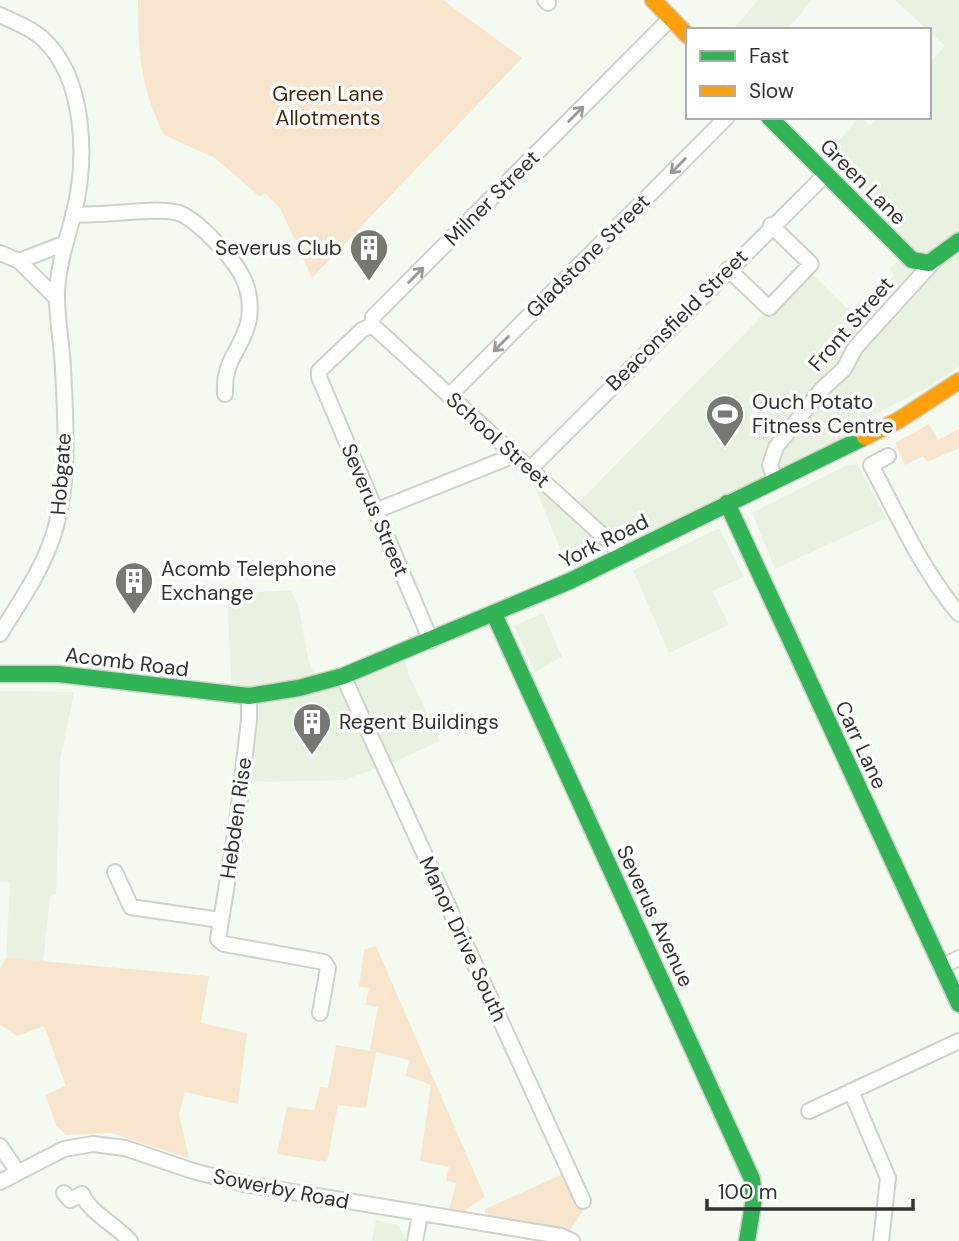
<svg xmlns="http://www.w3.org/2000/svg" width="959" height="1241" font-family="'DM Sans',sans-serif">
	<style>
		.built { fill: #e9f2e1 }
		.green { fill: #f8e5cd }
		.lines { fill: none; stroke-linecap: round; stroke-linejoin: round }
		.street-casing { stroke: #ced2ca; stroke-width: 18 }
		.fast-casing { stroke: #ced2ca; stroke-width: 19 }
		.slow-casing { stroke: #ced2ca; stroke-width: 19 }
		.street { stroke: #fefefd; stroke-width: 14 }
		.fast { stroke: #30b455; stroke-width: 16 }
		.slow { stroke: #ff9f0a; stroke-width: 16 }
		.oneway { stroke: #989996 }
		.labels { text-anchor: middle; stroke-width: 7; stroke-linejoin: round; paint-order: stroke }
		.park-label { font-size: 21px; fill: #472701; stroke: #fff }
		.street-label { font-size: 21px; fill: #31342e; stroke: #fff }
		.poi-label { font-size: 21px; fill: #31342e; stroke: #fff; text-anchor: start }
	</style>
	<rect width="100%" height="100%" fill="#f5faf0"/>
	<path class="built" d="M758,0H812L787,30H732Z
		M895,0H959V367L932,385L876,414L842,438L613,550L568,568L535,487L539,486L570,511L764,314L775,312L790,298L787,295L798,282L803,286L813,275L849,310L865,298L869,301L894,275L890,268L912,247L824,156L860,117L870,126L878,117H929V63L945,46Z
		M857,464L886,518L775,569L752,513L847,465Z
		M719,528L744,577L712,591L729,625L669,653L633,570Z
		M291,590L299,607L308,659L318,683L403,653L408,673L440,741L396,761L344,780L267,782L242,780L249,696H232L227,594Z
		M543,613L562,657L535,672L514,626Z
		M0,691L74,692L60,761L56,895L50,896L43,964L6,958L10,883L0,882Z
		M376,1220L398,1225L407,1241H372Z"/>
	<path class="green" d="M138,0H443L522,58L312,278L280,208L265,193L260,197L215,158L164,135C140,85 138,55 138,0Z
		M929,424L938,440L959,429V448L927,462L923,456L905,465L895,443Z
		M376,946L485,1197L464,1211L449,1210L456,1183L446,1181L449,1167L420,1161L431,1085L406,1076L409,1060L376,1052L366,1108L338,1105L327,1162L277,1154L287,1107L314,1110L320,1087L328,1088L336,1045L372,1051L370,1049L378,1007L365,1005L369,988L359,987L364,950Z
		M6,958L209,976L201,1023L247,1033L238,1104L185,1092L179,1114L189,1158L111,1133L66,1135L56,1125L45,1095L66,1086L44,1026L17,1036L0,1025V969Z
		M565,1173L583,1211L569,1232L485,1216V1209Z"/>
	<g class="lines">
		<g class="street-casing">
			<path id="street" d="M545,0L548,3
				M0,15C14,22 30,27 42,38C86,78 87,159 74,213C67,239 59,262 57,290C56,316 62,343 63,369C66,427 71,492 49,547C37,578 17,606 0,634
				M73,214C108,217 145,207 175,212C194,215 235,260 243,278C249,290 251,305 249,319C243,350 223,358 225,394
				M0,253L19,261L57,299
				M19,261L63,244
				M728,269L769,308L811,264L771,225
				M372,325L373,317L670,19
				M372,325L362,330L319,371V377L431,641
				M372,325L624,555
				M449,396L727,117
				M888,456L871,465C898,516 922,570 959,614
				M530,469L826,174
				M775,480L770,465L776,447L821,390L844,369L855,348L934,261
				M375,511L515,455
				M343,676L583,1201
				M249,696V720L237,822L218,939L224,944L324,962L328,968L320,1013
				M115,872L131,907L220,920
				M941,967L959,958
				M851,1091L888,1178L881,1241
				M809,1111L959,1041
				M0,1146L18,1172
				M0,1182L64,1149L93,1144L125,1148L193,1171L244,1184L561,1236L572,1241
				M64,1193L70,1200L82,1194C90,1213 116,1225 130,1241
				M415,1241L420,1215"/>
		</g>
		<g class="fast-casing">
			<path id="fast" d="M769,117L912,260L929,263L959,241
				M727,503L959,1004
				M494,614L752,1179L754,1198L747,1241
				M0,674H58L249,696L299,688L343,676L570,581L865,437"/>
		</g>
		<g class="slow-casing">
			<path id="slow" d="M653,0L688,36
				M865,437L899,420L959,381"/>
		</g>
		<use href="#street" class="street"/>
		<use href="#fast" class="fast"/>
		<use href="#slow" class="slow"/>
	</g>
	<defs><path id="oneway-shaft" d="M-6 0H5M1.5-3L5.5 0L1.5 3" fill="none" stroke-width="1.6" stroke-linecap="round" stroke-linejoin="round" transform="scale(1.75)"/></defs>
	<g class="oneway">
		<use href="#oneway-shaft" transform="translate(576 114) rotate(-45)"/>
		<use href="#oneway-shaft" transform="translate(678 166) rotate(135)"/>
		<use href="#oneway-shaft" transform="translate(416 275) rotate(-45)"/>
		<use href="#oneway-shaft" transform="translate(501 344) rotate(135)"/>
	</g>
	<defs>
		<g id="building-pin" transform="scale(2.0125)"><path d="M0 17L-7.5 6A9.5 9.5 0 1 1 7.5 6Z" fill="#767972" stroke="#fff"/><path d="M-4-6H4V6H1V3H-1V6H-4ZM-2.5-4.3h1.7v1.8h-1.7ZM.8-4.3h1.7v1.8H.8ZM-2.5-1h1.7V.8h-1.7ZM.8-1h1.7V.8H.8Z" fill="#fff"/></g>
		<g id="stadium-pin" transform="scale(2.0125)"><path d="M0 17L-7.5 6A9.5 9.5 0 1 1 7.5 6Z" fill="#767972" stroke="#fff"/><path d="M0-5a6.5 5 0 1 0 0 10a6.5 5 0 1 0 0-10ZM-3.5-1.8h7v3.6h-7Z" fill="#fff"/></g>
	</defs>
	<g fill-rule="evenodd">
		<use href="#building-pin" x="369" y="248"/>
		<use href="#stadium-pin" x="725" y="414"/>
		<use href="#building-pin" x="134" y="581"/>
		<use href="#building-pin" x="312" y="722"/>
	</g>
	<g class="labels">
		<g class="park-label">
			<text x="328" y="101">Green Lane<tspan x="328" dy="24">Allotments</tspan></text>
		</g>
		<g class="street-label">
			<text transform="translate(863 182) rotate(45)" y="7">Green Lane</text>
			<text transform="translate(492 198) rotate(-45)" y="7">Milner Street</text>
			<text transform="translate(588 256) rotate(-45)" y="7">Gladstone Street</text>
			<text transform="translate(677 320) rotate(-45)" y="7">Beaconsfield Street</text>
			<text transform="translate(851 324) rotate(-49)" y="7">Front Street</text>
			<text transform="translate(498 440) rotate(42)" y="7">School Street</text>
			<text transform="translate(61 474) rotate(-86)" y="7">Hobgate</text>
			<text transform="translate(375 510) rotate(67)" y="7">Severus Street</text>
			<text transform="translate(604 541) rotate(-26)" y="7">York Road</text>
			<text transform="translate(127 662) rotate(7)" y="7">Acomb Road</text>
			<text transform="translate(861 745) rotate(65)" y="7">Carr Lane</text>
			<text transform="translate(236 818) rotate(-82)" y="7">Hebden Rise</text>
			<text transform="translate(655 916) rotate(65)" y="7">Severus Avenue</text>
			<text transform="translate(463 939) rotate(65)" y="7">Manor Drive South</text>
			<text transform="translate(281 1189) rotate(11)" y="7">Sowerby Road</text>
		</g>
		<g class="poi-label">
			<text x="342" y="255" text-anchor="end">Severus Club</text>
			<text x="752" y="409">Ouch Potato<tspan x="752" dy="24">Fitness Centre</tspan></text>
			<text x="161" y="576">Acomb Telephone<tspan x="161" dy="24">Exchange</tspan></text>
			<text x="339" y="729">Regent Buildings</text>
		</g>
	</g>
	<rect x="686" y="28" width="245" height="91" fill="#ffffff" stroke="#adaeab" stroke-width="2"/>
	<rect x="700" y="51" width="35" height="10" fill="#30b455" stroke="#adaeab" stroke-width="2"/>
	<text x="749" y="63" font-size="21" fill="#31342e">Fast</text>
	<rect x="700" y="86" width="35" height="10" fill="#ff9f0a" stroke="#adaeab" stroke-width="2"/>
	<text x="749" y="98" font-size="21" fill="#31342e">Slow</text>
	<path d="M707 1199v10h206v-10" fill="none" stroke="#31342e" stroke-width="3.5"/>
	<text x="718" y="1199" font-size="21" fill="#31342e" stroke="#ffffff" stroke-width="5" paint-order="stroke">100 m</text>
</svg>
